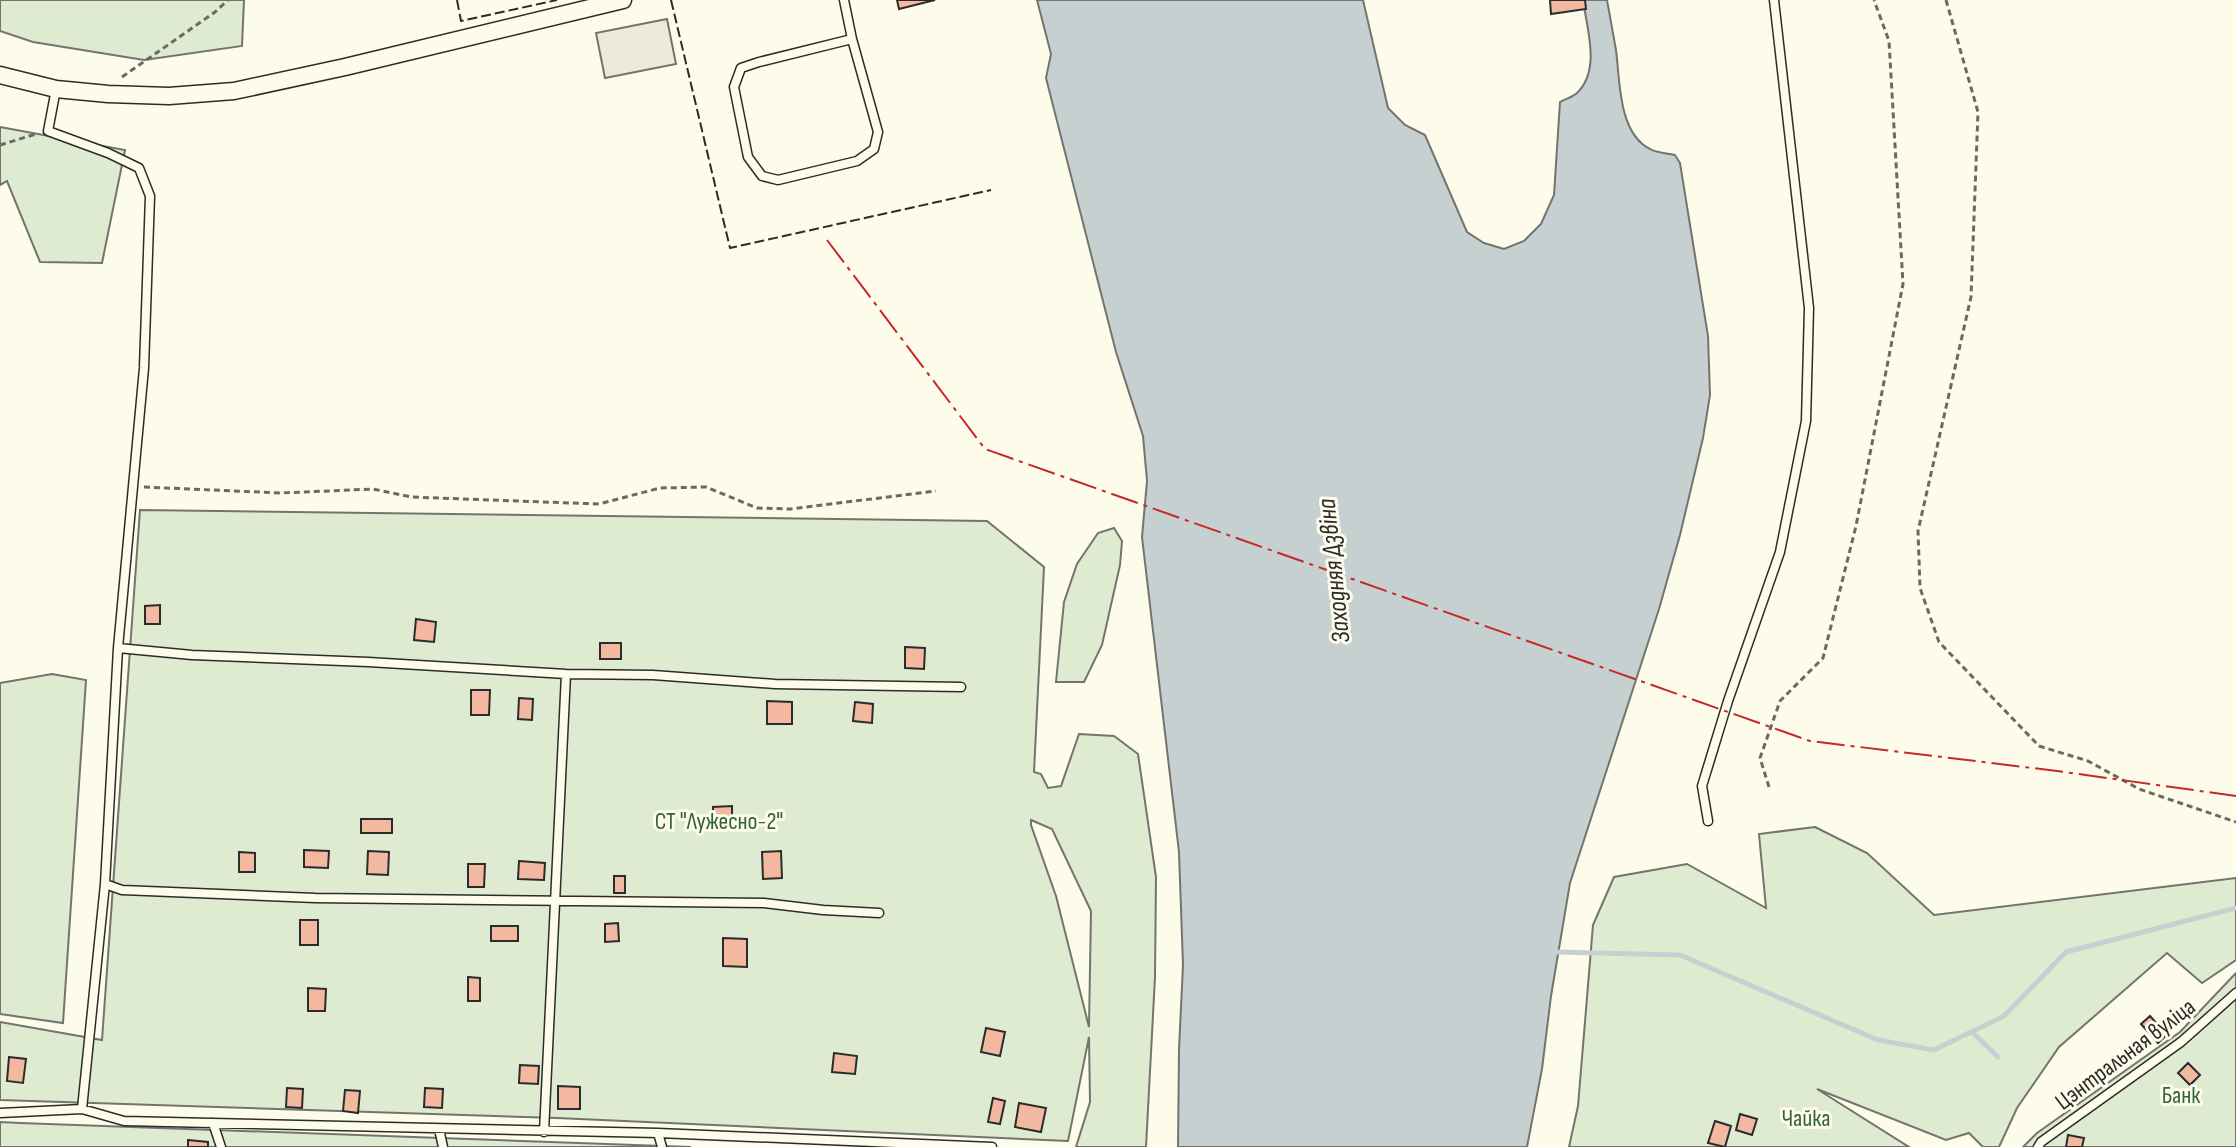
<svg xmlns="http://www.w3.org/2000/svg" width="2236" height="1147" font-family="'Sofia Sans Condensed',sans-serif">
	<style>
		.green { fill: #deebd1; stroke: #74746e; stroke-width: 2; fill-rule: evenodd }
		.parking { fill: #eceadb; stroke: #74746e; stroke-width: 2 }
		.water { fill: #c7d0d0; stroke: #74746e; stroke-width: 2 }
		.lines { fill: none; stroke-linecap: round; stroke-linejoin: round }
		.stream { stroke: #c7d0d0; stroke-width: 5 }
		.building { fill: #f2b8a0; stroke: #2b2b2b; stroke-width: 2 }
		.service-casing { stroke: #2b2b2b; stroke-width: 11 }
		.minor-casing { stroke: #2b2b2b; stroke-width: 19 }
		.path { stroke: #6a6964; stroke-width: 3; stroke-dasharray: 6 4; stroke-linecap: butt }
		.service { stroke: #fdfbea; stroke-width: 8 }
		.minor { stroke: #fdfbea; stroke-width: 16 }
		.fence { stroke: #2b2b2b; stroke-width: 2; stroke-dasharray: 10 4; stroke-linecap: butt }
		.power { stroke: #c62828; stroke-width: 2; stroke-dasharray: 28 6 4 6; stroke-linecap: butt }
		.labels { text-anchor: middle; stroke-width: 6; stroke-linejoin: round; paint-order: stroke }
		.park-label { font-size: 24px; fill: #34623c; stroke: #fdfbea }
		.street-label { font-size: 24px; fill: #2b2b2b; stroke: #fdfbea }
		.water-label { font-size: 26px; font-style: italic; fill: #2b2b2b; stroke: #fdfbea }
	</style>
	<rect width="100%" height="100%" fill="#fdfbea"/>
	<path class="green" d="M0,0H244L242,46L144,60L33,42L0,31Z
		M0,127L125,150L102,263L40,262L7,181L0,185Z
		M140,510L987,521L1044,567L1034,772L1041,774L1048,788L1061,786L1079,734L1114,736L1138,754L1156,877L1155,977L1146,1147H1076L1090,1102L1089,1037L1068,1141L557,1118L0,1100V1022L102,1040ZM1031,820L1052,829L1091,911L1089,1027L1056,896L1031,825Z
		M1114,528L1122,541L1120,565L1102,645L1084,682H1056L1064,602L1077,564L1098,533Z
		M52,674L86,680L63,1023L0,1014V683Z
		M1815,827L1867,853L1934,915L2236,878V960L2202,983L2167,953L2059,1047L2017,1108L1999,1147H1983L1969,1133L1946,1140L1817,1089L1909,1147H1569L1578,1106L1593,925L1614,877L1687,864L1766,908L1759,834Z
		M2236,973V1147H2023L2037,1133L2180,1032Z
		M0,1122L20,1123L691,1147H0Z"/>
	<path class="parking" d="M667,19L676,64L605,78L596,33Z"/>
	<path class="water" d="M1037,0H1363L1388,108L1405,125L1425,135L1467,232L1484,243L1504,249L1524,241L1541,224L1554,195L1560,102C1565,99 1573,97 1577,93C1601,70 1587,29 1583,0H1607C1610,17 1613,34 1616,50C1620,80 1618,133 1650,149C1656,153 1667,153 1675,155L1680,163L1708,336L1710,395L1703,438L1680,535L1659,609L1570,883L1551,996L1542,1069L1527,1147H1178L1179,1050L1183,965L1179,852L1142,537L1147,481L1143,436L1116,352L1046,78L1051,54Z"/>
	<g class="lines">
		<path class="stream" d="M1555,952L1680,955L1878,1040L1934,1050L2004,1016L2066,952L2236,908
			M1972,1032L1998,1057"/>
	</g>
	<path class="building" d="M897,0H935L899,9Z
		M1550,0H1585L1586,9L1551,14Z
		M160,605V624H145V606Z
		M416,619L436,622L434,642L414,640Z
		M600,643H621V659H600Z
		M905,647L925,648L924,669L905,668Z
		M471,690H490L489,715H471Z
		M519,698L533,699L532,720L518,719Z
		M767,701L792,702V724H767Z
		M855,702L873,704L872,723L853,721Z
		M732,806V819L713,820V807Z
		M361,819H392V833H361Z
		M304,850L329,851L328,868L304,867Z
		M368,851L389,852L388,875L367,874Z
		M781,851L782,878L763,879L762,852Z
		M239,852L255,853V872H239Z
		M519,861L545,863L544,880L518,879Z
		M468,864H485L484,887H468Z
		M614,876H625V893H614Z
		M300,920H318V945H300Z
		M618,923L619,941L605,942V924Z
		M491,926H518V941H491Z
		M723,938L747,939V967L723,966Z
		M468,977L480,978V1001H468Z
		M308,988L326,989L325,1011H308Z
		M2150,1016L2167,1035L2158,1043L2141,1024Z
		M986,1028L1005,1032L1000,1056L981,1052Z
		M834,1053L857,1056L855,1074L832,1072Z
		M9,1057L26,1059L23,1083L7,1081Z
		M2188,1063L2200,1075L2190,1085L2178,1073Z
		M520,1065L539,1066L538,1084L519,1083Z
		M558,1086L580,1087V1109H558Z
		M287,1088L303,1089L302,1108L286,1107Z
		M425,1088L443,1089L442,1108L424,1107Z
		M345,1090L360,1091L358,1113L343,1111Z
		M993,1098L1005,1101L1000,1124L988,1122Z
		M1019,1103L1046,1108L1041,1132L1015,1127Z
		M1740,1114L1757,1119L1752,1135L1736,1130Z
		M1715,1121L1731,1126L1725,1147L1708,1143Z
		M2068,1135L2084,1138L2082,1147H2066Z
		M188,1140L208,1142V1147H188Z"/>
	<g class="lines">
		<g class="service-casing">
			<path id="service" d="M844,0L852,39L878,132L874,149L857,161L778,180L762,176L748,157L734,87L741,68L759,62L852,39
				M56,89L48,131L108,153L139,168L150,196L144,368L118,648L105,884L82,1109
				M118,648L192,655L368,662L566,674L653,675L775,684L961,687
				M1708,821L1702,786L1728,701L1780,552L1806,421L1809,308L1774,0
				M105,884L122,890L315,898L764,903L823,910L879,913
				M0,1113L82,1109L124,1121L658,1133L992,1147
				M213,1123L221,1147
				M439,1129L443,1147
				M544,1132L566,674
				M658,1133L662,1147
				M2038,1147L2041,1142L2181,1042L2236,993"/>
		</g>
		<g class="minor-casing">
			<path id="minor" d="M0,75L56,89L108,94L169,96L234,91L345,67L623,0"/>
		</g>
		<path class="path" d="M1946,0L1978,112L1971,297L1918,531L1920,588L1939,642L2039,746L2088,761L2139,789L2236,822
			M122,77L215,12L228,0
			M0,145L36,134
			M144,487L281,493L373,489L411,497L599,504L660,488L706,487L757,508L790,509L936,491
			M1769,787L1760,758L1780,701L1823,658L1856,526L1903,284L1889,41L1874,0"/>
		<use href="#service" class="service"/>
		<use href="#minor" class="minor"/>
		<path class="fence" d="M457,0L461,21L557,0
			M671,0L730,248L991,190"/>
		<path class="power" d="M827,240L985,449L1810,741L2057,771L2236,796"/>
	</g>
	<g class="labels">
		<g class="park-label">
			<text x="719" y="829">СТ "Лужесно-2"</text>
			<text x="2181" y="1103">Банк</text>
			<text x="1806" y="1126">Чайка</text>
		</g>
		<g class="street-label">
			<text transform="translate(2125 1054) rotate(-37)" y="8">Цэнтральная вуліца</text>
		</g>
		<g class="water-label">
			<text transform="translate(1333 571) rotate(-96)" y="9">Заходняя Дзвіна</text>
		</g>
	</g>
</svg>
